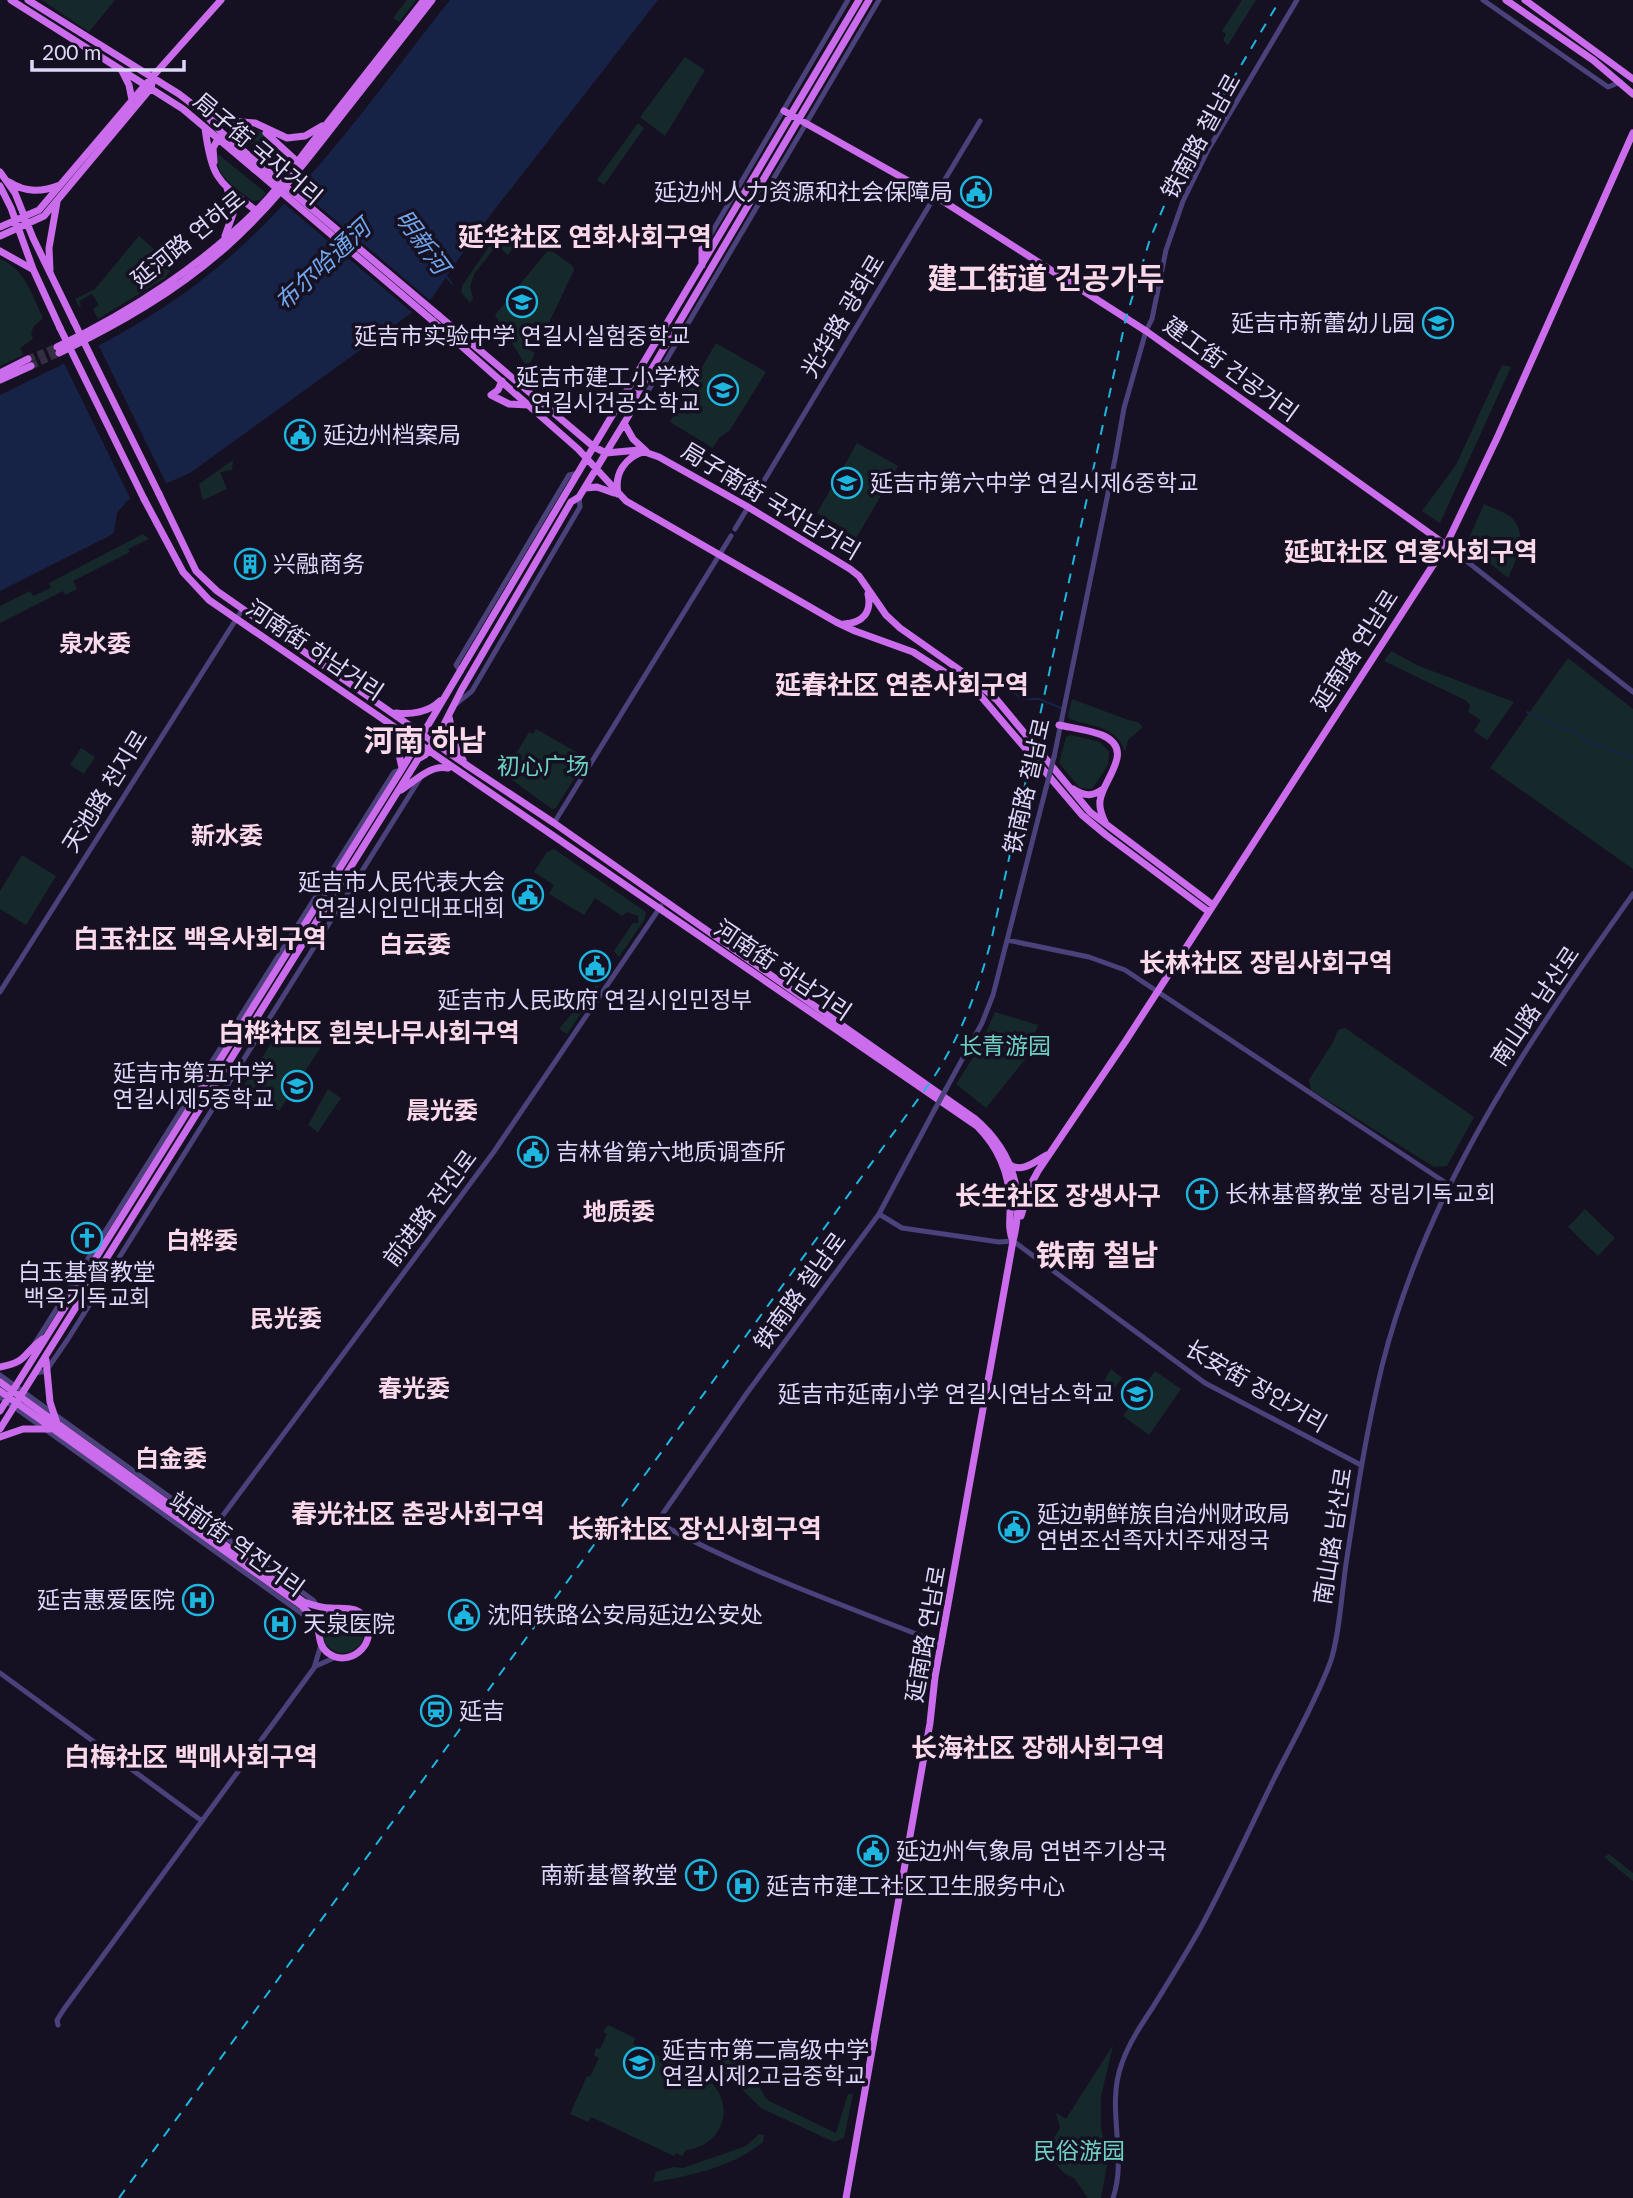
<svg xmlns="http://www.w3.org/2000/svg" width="1633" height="2198" font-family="Lato,'Noto Sans SC','Noto Sans KR',sans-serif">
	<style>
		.green { fill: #15292b }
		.water { fill: #162346 }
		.pier { fill: #161122 }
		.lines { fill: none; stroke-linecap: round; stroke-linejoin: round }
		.stream { stroke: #162346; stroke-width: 2 }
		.major-tunnel { stroke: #342f42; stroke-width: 7; stroke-dasharray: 7 3.5; stroke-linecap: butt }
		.minor { stroke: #4b427b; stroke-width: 5 }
		.major { stroke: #ca6cec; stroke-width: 7 }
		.rail { stroke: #1db6df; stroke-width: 2; stroke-dasharray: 10 9; stroke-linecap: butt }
		.minor-bridge { stroke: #4b427b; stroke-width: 5 }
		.major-bridge { stroke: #ca6cec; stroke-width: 7 }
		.labels { text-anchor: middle; stroke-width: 7; stroke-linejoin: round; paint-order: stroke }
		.street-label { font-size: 23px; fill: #dfd7fa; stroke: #161122 }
		.poi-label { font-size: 23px; fill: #dfd7fa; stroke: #161122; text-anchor: start }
		.park-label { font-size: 23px; fill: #6cd0c3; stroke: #161122 }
		.water-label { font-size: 24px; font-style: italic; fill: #72a6ec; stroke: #161122 }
		.neighbourhood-label { font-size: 24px; font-weight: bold; fill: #fad9ea; stroke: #161122 }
		.quarter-label { font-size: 26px; font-weight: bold; fill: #fad9ea; stroke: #161122 }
		.district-label { font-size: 30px; font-weight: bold; fill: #fad9ea; stroke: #161122 }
	</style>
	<rect width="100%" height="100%" fill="#161122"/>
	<path class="green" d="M42,0H115L89,32Z
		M407,0H416L399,22L393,18Z
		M1242,0H1256L1228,45L1223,40L1226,34L1222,31Z
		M685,57L705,70L665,136L640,117Z
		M638,123L644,128L604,185L597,180Z
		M240,128C246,128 252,128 258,130C269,135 289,151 292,162L285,171L240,135L238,130Z
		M218,154L266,193L260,200L253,201C239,190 213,176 218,154Z
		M514,223L474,274L470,287L473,298L470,303L461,292L462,286L503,226Z
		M513,227L523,235L508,255L498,246Z
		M139,236L164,258L170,271L165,278L98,319L93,309L99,305L92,294L79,301L81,306L79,307L75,299L95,289Z
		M549,249L573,266L574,270L544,333L537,330L531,342L528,341L530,344L528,349L535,353L531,362L525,364L495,315Z
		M0,259C25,269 32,295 43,318L34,326L31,333L33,339L20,348L23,355L0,366Z
		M716,343L766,372L730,430L719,438L713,448L670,422Z
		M1502,365L1511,367L1440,523L1422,511L1456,465Z
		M857,443L898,466L847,554L837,548L847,530L817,513Z
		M233,460L232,470L220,472L227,489L203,500L199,484Z
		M1484,504C1492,508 1504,512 1511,517C1529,533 1516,561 1508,578L1469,546V538Z
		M143,534L149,539L128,549L130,552L73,581L77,589L65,595L63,591L0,623V606L30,591L33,596L51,588L49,583Z
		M1391,651L1419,666L1514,702L1487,740L1474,731L1481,720L1468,712L1470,706L1467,701L1384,661Z
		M1568,658L1633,709V869L1490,768Z
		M1072,699L1128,720L1138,722L1143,727L1128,740L1125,752C1117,726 1093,727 1070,719L1068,716Z
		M536,729L587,758L556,808L552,809L504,774L529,732L533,734Z
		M1071,735L1100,742L1109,752L1108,765L1092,789L1080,788L1059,763L1066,737Z
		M81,748L95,757L84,774L70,765Z
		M554,849L646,912L645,919L619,957L614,951L633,923H638V916L627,912L622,916L595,898L584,915L549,894L554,885L534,872L547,852Z
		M22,855L56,876L26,925L0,909V891Z
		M596,985L599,986L567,1034L559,1029Z
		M995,1012L1038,1025L1026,1058L986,1108L956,1084L978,1050Z
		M284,1023L321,1047L279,1111L259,1099L254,1106L238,1095Z
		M1345,1028L1474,1117L1447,1166L1434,1167L1311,1090L1309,1080L1333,1042L1338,1030Z
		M328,1089L341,1098L318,1132L308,1125Z
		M1585,1209L1615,1238L1598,1256L1568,1227Z
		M1111,1369L1122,1378L1103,1405L1094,1399Z
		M1155,1371L1181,1389L1149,1435L1123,1416Z
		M322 1632a21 21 0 1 1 42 0a21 21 0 1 1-42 0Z
		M1609,1854L1633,1873V1881L1604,1857Z
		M608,2025L635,2038L633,2044L707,2079C737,2103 724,2146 686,2150L682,2156L676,2153L674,2156L591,2117L588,2122L570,2114L587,2076L590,2077L599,2058L594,2055L596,2048L600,2049L607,2034L603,2032Z
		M1113,2045L1101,2097V2126L1107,2165L1101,2198H1088L1074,2178L1065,2174L1052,2160L1042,2157L1060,2128L1056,2113L1066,2119Z
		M730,2049L737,2051L767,2100L836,2133L848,2094H853L844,2138L834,2142L761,2108L718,2066L726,2051Z
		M759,2134L764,2135L763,2142C732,2167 691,2176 653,2182L656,2172L673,2167L683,2168L746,2146Z"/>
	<path class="water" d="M450,0H658L474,236L432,298L190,473L128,500L117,513L114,532L111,535L0,591V395C64,364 129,333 186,292C292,215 370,101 450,0Z"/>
	<path class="pier" d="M295,186L432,302L415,315L281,201Z
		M97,342L167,485L132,502L63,361Z"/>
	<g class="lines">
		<path class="stream" d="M446,276L452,284
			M1005,687L1023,699H1039L1061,708
			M1527,712L1542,718L1557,727L1575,731L1586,740L1599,746L1633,757"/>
		<path class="major-tunnel" d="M28,359L57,347
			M31,366L59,353"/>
		<path class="minor" d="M1483,0L1608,87L1621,82
			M702,249L848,0
			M633,410L644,398L879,0
			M735,529L980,121
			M1446,545L1633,692
			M461,672L456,665L569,475L579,473
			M456,704L472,691L580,507L579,497
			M1054,757L1115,459L1124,408L1146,331L1152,319L1166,250L1183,201L1208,150L1297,0
			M554,823L731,536
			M1007,940L1089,957L1125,970L1449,1185
			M0,992L242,610
			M946,1089L982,1023L993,995L1046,788
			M935,1109L879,1214L747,1393L657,1522C747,1572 846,1606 942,1644
			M879,1214L902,1228L999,1242L1013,1241L1205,1383L1361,1465
			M35,1343L394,772L402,769
			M36,1373L46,1371L68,1339L421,777
			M0,1375L313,1600L317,1606
			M0,1397L315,1623
			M209,1534L493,1153L661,906
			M316,1666L336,1657
			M0,1673L202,1821
			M58,2025L57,2020L64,2009L314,1668L321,1645
			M1113,2198C1128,2154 1105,2108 1122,2063C1129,2043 1141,2025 1153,2007C1169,1981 1186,1954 1201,1927C1227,1879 1250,1828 1274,1779C1293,1741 1315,1703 1330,1663C1339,1639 1342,1591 1346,1564C1356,1498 1366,1432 1382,1366C1426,1190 1529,1040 1633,894"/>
		<path class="major" d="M11,0L183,109L254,169
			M28,0L179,94L204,113L222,133L259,164
			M1506,0L1593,60L1633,94
			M1525,0L1633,79
			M123,73L129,85L132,100
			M784,111L935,196L1146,331L1446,545
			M205,113L228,121L255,123L287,138L305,136L322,126
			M205,128C212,182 219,181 259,213
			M266,133L301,165
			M214,162L213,148L218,139
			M0,172L15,193L33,238L74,322
			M9,182C26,193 42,192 60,185
			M0,186L11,208L33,269L60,328
			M0,227L39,210L146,84L221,0
			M0,236L44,216L151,88L152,83
			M225,236L234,211L227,188
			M0,251L32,269
			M702,265V249
			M50,270L49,248L57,202
			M438,315L594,447L606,453L639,450L659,457L748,507L850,569L859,576L886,615L900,628L974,680L997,700L1090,812L1213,905
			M433,321L578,449L626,501L836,622L855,631L913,652L979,694L1082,815L1106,835L1209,912
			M57,347C134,310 201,266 262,205C284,182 302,155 322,130C356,87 390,43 424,0
			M59,353C119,324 175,292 225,248C266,212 300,169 334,125C366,84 399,42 432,0
			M0,373L28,359
			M0,380L31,366
			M502,381L498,390L491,395L509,404L528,405
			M585,488L597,487L614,493
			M159,494L196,571L217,591L465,764L554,823L974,1118C1013,1151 1025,1193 1013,1241L935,1677L930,1723L846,2198
			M618,494C614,473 625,457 646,451L633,439L624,423
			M144,499L183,572L209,600L977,1126C998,1147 1009,1172 1010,1202C1011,1217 1007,1227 1013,1241
			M844,624C863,623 872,612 868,594
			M396,713C411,715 429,712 440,701
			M449,717L456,748L463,760
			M1059,725C1073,728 1089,730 1102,735C1137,750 1102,780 1100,801C1099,809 1102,816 1105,822
			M389,727L395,736L402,768
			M1073,789C1084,796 1092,797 1103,789
			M401,790C415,781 431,764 448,768
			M1010,1165C1023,1173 1035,1161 1047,1155
			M1021,1216L1030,1186L1038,1171L1125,1042L1446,545L1498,436L1633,133
			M46,1360L50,1402L57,1423
			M0,1367C30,1361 22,1353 43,1339
			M0,1382L304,1602C312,1605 322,1608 331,1608C345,1609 361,1605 367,1623C376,1646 348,1668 328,1653C319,1646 320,1638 318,1629C315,1620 308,1612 302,1606L0,1391
			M0,1411L402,769L859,0
			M0,1429L418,759L425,755L439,734L462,689L571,502L579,497L629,415L637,394L869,0
			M0,1437L23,1429H50
			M318,1629L323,1617L334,1609"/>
		<path class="rail" d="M119,2198L932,1080C961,1036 979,988 992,937L1126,318L1150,239L1181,166L1280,0"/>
		<path class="minor-bridge" d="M1046,788L1054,757
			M935,1109L946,1089"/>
		<path class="major-bridge" d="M259,164L438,315
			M254,169L433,321
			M74,322L159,494
			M60,328L144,499"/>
	</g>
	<defs>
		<g id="civic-ring" transform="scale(1.575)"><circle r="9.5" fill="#161122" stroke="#1db6df" stroke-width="1.5"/><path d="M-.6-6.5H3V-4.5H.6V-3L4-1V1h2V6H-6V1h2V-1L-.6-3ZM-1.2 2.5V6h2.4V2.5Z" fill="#1db6df"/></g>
		<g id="school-ring" transform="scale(1.575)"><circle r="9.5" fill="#161122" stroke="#1db6df" stroke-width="1.5"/><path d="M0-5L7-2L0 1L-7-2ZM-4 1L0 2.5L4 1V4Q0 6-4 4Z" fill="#1db6df"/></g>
		<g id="building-ring" transform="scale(1.575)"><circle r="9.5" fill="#161122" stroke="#1db6df" stroke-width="1.5"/><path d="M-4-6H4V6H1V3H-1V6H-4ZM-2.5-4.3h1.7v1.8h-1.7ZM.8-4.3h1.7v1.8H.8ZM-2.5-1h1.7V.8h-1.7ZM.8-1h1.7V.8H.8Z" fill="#1db6df"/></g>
		<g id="church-ring" transform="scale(1.575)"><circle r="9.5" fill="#161122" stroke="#1db6df" stroke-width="1.5"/><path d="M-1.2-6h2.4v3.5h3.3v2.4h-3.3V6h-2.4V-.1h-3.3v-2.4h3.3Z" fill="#1db6df"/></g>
		<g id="hospital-ring" transform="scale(1.575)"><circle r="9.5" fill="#161122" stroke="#1db6df" stroke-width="1.5"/><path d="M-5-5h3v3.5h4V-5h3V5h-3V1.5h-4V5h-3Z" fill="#1db6df"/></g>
		<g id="station-ring" transform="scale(1.575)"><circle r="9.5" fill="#161122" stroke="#1db6df" stroke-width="1.5"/><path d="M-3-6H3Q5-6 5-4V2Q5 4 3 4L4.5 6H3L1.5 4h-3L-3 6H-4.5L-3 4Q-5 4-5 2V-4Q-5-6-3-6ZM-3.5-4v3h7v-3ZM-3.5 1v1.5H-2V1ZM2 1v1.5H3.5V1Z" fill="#1db6df"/></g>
	</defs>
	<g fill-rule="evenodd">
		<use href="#civic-ring" x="976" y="192"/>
		<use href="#school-ring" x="522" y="302"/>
		<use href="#school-ring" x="1438" y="323"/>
		<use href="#school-ring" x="723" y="390"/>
		<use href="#civic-ring" x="300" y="435"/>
		<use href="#school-ring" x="847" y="483"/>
		<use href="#building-ring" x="250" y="564"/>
		<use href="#civic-ring" x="528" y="895"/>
		<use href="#civic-ring" x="595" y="966"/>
		<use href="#school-ring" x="297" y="1086"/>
		<use href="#civic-ring" x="533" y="1152"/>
		<use href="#church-ring" x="1202" y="1194"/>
		<use href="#church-ring" x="87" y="1238"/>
		<use href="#school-ring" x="1137" y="1394"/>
		<use href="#civic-ring" x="1014" y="1527"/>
		<use href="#hospital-ring" x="198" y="1600"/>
		<use href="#civic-ring" x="464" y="1615"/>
		<use href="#hospital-ring" x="280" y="1624"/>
		<use href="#station-ring" x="436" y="1711"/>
		<use href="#civic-ring" x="873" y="1851"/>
		<use href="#church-ring" x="701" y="1875"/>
		<use href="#hospital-ring" x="743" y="1886"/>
		<use href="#school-ring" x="639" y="2063"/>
	</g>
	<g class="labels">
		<g class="street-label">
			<text transform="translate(1201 136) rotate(-61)" y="8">铁南路 철남로</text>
			<text transform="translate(258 149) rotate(40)" y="8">局子街 국자거리</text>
			<text transform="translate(188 239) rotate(-39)" y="8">延河路 연하로</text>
			<text transform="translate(843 316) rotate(-59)" y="8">光华路 광화로</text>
			<text transform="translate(1231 369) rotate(36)" y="8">建工街 건공거리</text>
			<text transform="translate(771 501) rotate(31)" y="8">局子南街 국자남거리</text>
			<text transform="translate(315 650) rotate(34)" y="8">河南街 하남거리</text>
			<text transform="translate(1355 650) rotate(-57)" y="8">延南路 연남로</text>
			<text transform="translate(1027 786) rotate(-77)" y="8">铁南路 철남로</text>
			<text transform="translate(105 791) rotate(-58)" y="8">天池路 천지로</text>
			<text transform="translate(783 970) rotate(34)" y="8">河南街 하남거리</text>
			<text transform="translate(1535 1006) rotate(-56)" y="8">南山路 남산로</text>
			<text transform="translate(430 1208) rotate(-53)" y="8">前进路 전진로</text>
			<text transform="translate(800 1291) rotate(-54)" y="8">铁南路 철남로</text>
			<text transform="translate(1256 1386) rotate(30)" y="8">长安街 장안거리</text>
			<text transform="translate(1333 1536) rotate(-81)" y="8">南山路 남산로</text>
			<text transform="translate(237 1544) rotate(36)" y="8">站前街 역전거리</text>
			<text transform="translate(926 1634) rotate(-80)" y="8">延南路 연남로</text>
		</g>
		<g class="poi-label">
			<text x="953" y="200" text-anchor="end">延边州人力资源和社会保障局</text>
			<text x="1415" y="331" text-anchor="end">延吉市新蕾幼儿园</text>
			<text x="522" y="344" text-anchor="middle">延吉市实验中学 연길시실험중학교</text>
			<text x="700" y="385" text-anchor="end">延吉市建工小学校<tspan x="700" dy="26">연길시건공소학교</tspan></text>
			<text x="323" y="443">延边州档案局</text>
			<text x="870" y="491">延吉市第六中学 연길시제6중학교</text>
			<text x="273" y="572">兴融商务</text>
			<text x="505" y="890" text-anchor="end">延吉市人民代表大会<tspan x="505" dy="26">연길시인민대표대회</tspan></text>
			<text x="595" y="1008" text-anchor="middle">延吉市人民政府 연길시인민정부</text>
			<text x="274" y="1081" text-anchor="end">延吉市第五中学<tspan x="274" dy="26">연길시제5중학교</tspan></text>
			<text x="556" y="1160">吉林省第六地质调查所</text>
			<text x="1225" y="1202">长林基督教堂 장림기독교회</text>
			<text x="87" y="1280" text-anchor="middle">白玉基督教堂<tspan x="87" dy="26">백옥기독교회</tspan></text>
			<text x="1114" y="1402" text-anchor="end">延吉市延南小学 연길시연남소학교</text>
			<text x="1037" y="1522">延边朝鲜族自治州财政局<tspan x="1037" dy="26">연변조선족자치주재정국</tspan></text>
			<text x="175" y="1608" text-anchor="end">延吉惠爱医院</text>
			<text x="487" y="1623">沈阳铁路公安局延边公安处</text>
			<text x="303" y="1632">天泉医院</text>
			<text x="459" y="1719">延吉</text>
			<text x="896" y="1859">延边州气象局 연변주기상국</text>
			<text x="678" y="1883" text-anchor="end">南新基督教堂</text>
			<text x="766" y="1894">延吉市建工社区卫生服务中心</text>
			<text x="662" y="2058">延吉市第二高级中学<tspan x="662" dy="26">연길시제2고급중학교</tspan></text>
		</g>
		<g class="park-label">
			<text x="543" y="774">初心广场</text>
			<text x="1005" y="1054">长青游园</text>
			<text x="1079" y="2159">民俗游园</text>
		</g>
		<g class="water-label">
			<text transform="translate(422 242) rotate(54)" y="8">明新河</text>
			<text transform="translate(323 265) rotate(-43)" y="8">布尔哈通河</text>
		</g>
		<g class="neighbourhood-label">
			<text x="95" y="652">泉水委</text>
			<text x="227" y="844">新水委</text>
			<text x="415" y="953">白云委</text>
			<text x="442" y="1119">晨光委</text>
			<text x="619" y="1220">地质委</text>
			<text x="202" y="1249">白桦委</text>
			<text x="286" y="1327">民光委</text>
			<text x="414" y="1397">春光委</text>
			<text x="171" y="1467">白金委</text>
		</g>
		<g class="quarter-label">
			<text x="585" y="246">延华社区 연화사회구역</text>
			<text x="1411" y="561">延虹社区 연홍사회구역</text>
			<text x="902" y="694">延春社区 연춘사회구역</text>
			<text x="200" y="948">白玉社区 백옥사회구역</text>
			<text x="1266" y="972">长林社区 장림사회구역</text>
			<text x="369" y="1042">白桦社区 흰봇나무사회구역</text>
			<text x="1058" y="1205">长生社区 장생사구</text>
			<text x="418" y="1523">春光社区 춘광사회구역</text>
			<text x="695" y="1538">长新社区 장신사회구역</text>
			<text x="1038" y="1757">长海社区 장해사회구역</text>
			<text x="191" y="1766">白梅社区 백매사회구역</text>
		</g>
		<g class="district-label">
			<text x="1046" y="289">建工街道 건공가두</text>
			<text x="425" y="751">河南 하남</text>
			<text x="1097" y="1266">铁南 철남</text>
		</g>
	</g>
	<path d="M32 60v10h152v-10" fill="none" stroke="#dfd7fa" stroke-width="3.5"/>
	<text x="42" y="60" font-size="21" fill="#dfd7fa" stroke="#161122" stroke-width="5" paint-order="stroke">200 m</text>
</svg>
